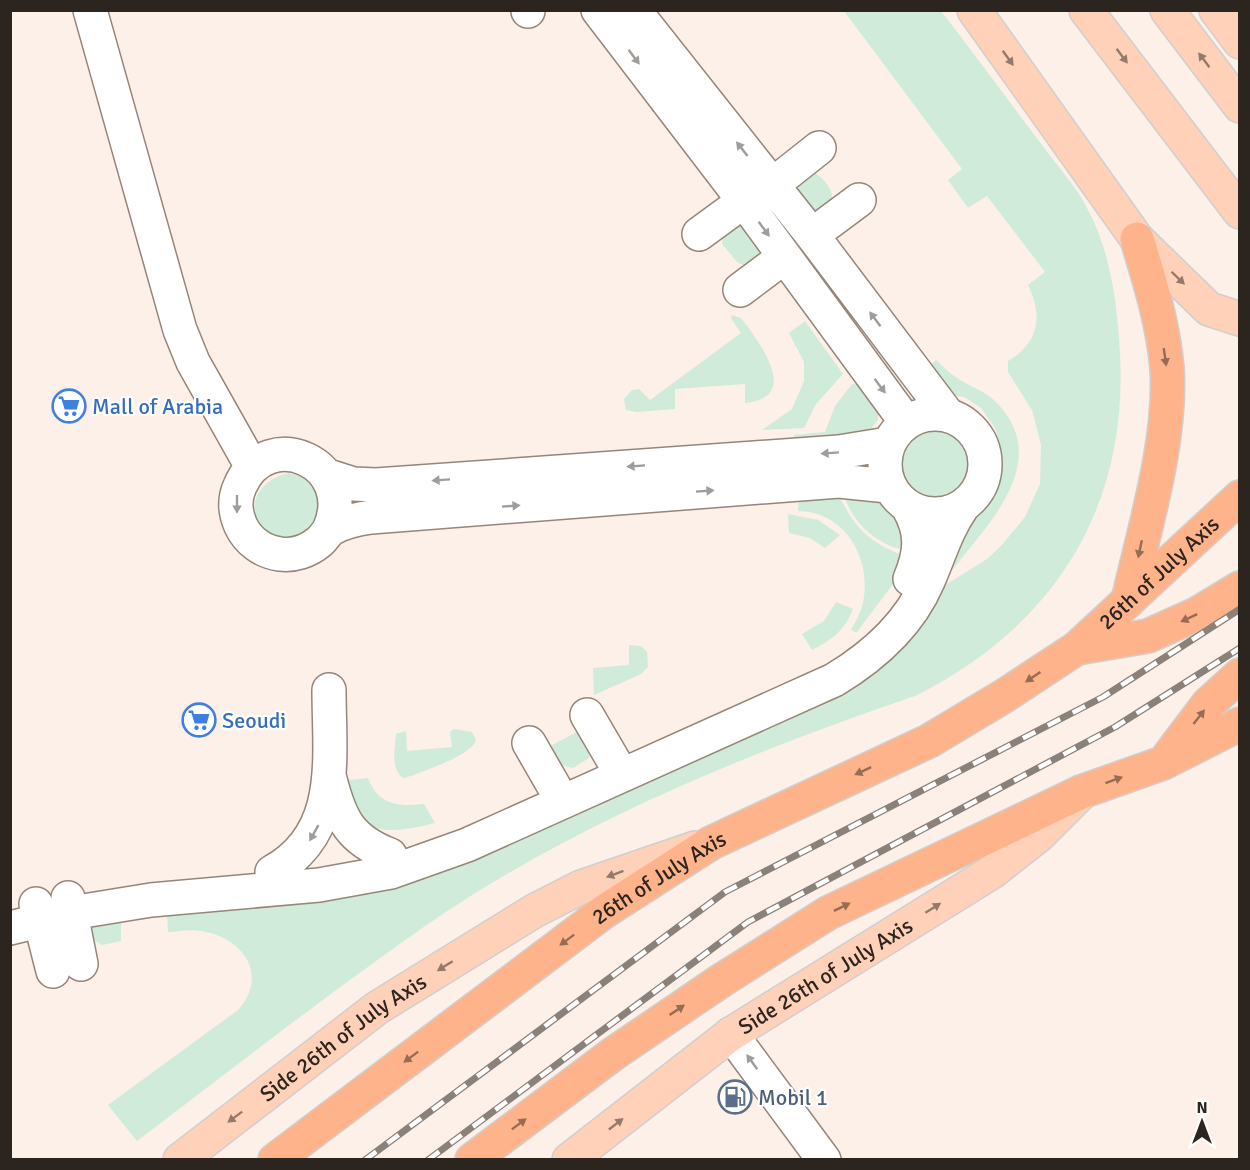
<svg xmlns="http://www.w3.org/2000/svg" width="1250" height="1170" font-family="Signika,sans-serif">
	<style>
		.green { fill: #d0ebda }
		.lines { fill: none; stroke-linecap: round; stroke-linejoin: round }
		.minor-casing { stroke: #968579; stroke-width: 36 }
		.major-casing { stroke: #d0cfce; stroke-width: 36 }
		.highway-casing { stroke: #d0cfce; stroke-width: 36 }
		.minor { stroke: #fff; stroke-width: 33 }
		.major { stroke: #ffd1b9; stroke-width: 33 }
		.highway { stroke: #ffb38a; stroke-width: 33 }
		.rail-casing { stroke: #8a817b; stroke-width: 7 }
		.rail { stroke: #fff; stroke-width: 4.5; stroke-dasharray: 14; stroke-linecap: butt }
		.oneway { fill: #957a6c }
		.oneway2 { fill: #a09c9a }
		.oneway3 { fill: #956c54 }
		.labels { text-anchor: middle; stroke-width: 4.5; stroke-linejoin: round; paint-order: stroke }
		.shop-label { font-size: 22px; fill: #366cbe; stroke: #fff; text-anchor: start }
		.street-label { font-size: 22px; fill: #2b241f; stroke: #fff }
		.service-label { font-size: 22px; fill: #4e5e75; stroke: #fff; text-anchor: start }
	</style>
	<rect width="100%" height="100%" fill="#fcf0e8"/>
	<path class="green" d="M844,11H941C975,55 1008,100 1042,145C1057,166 1078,188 1089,212C1109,250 1116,296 1119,339C1133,500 1059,624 915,696C746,754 577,822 428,924C329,993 233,1068 137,1141L108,1105L238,1010C270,974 242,937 201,931C191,929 178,932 168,932L167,914L121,919V941L102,945L91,938L90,929L95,918L335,896L757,726L931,594L987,559L1001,546L1025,517L1040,484L1041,445L1032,410L1008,372V361C1039,343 1043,316 1028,285L1045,272L987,196L968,208L948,180L962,169Z
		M814,172C824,180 833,187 832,200L815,213L794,193V183Z
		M739,225H745L764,253L749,267L738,263L722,244L723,235Z
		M732,315L741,318C758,340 803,398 745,403V384L675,389V409L637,412L626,410L624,399L632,390L639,389L650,400L741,333L731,318Z
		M805,321L843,374L816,404L804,428L762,430L792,409L804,381V362L789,333Z
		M936,360C943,366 949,373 957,378C970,387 984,390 996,402C1053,460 990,522 953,569L947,561L974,511L994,488L1001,463V448L995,428L981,408L964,397L952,395L926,369Z
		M852,384L861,385L878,405V420L870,430L795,443L794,435L825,432L835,406Z
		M895 461a38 38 0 1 1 76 0a38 38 0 1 1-76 0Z
		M288,473L309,479L324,496L313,537L271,539C266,534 258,527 256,520C248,496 267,478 288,473Z
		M838,494C857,531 868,541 906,557L891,587L856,633L851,629C883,586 857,511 798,511L799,498Z
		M844,496C889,500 897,507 909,551C878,546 854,525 844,496Z
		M788,514L818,520L840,535L825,548L810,538L789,533Z
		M836,602L853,609C845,630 832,640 812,650L802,634L824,621Z
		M629,645L641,646L647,652L648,667L641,674L594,695L593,668L629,665Z
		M454,729L472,732L476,740C472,755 426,770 411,776L403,778C390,768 395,749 396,734L406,731L407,751L452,747L450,732Z
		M577,732C586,738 591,747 589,758L573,768C559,766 551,759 552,745Z
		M368,778C378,805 398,807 424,804L435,823C414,828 374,839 358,816C352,807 349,794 345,785L348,780Z"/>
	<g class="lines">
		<g class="minor-casing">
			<path id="minor" d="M90,10L180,330L193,362L252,467
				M598,10L744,201L906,422
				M634,10L812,235L948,415
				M528,11V10
				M771,186L819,148
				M699,234L744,201
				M812,235L859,200
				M740,290L784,257
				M885 464a50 50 0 1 1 100 0a50 50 0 1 1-100 0Z
				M328,476L353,484L376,485L839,452L888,444
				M908,507C923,533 921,552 910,579
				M329,530C359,463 267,423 240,486C234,499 235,513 241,526C248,541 263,552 280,554C294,556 308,551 319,542C323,539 326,533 331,529C343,522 357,519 371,517L839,481L888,486
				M587,715L622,775
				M529,743L563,802
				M330,779C340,819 350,840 390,855
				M272,872C342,834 329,758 329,690
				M68,898L81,964
				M36,904L53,971
				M10,928L71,913L151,900L319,885L391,872L467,845L834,680C874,656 909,625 928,581C940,554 946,530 963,506
				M731,1034L824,1160"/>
		</g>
		<g class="major-casing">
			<g id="major">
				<path d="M974,10L1137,239L1209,309L1240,319"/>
				<path d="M1086,10L1240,212"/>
				<path d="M1167,10L1240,106"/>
				<path d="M1216,10L1240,42"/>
				<path id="s1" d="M180,1160L377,1008L534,911L581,887L695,848"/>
				<path id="s2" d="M569,1160L731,1034L992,872L1039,835L1079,795"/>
			</g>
		</g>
		<g class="highway-casing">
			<g id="highway">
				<path d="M1128,601C1144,530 1172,440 1167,368C1163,323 1150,282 1137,239"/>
				<path d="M1077,648L1148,636L1197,614L1240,588"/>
				<path d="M1168,757L1208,704L1240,675"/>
				<path id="s3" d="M275,1160L605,911L711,843L929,741L1004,696L1077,648L1240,497"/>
				<path d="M472,1160L613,1054L722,980L828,913L1081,792L1163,763L1240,724"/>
			</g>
		</g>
		<use href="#minor" class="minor"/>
		<use href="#major" class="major"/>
		<use href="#highway" class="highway"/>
		<g class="rail-casing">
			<path id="rail" d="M365,1160L725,892L1103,697L1240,609
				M428,1160L748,922L1115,727L1240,648"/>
		</g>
		<use href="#rail" class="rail"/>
	</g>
	<defs><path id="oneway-solid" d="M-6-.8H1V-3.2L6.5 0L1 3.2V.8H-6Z" transform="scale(1.5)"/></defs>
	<g class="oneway">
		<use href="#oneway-solid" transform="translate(1122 56) rotate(53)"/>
		<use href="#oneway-solid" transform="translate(1008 58) rotate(54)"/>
		<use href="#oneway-solid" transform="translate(1204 60) rotate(-127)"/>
		<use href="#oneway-solid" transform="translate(1178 278) rotate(44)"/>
		<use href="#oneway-solid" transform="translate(615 874) rotate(159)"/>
		<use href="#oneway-solid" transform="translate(933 908) rotate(-32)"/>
		<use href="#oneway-solid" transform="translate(445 966) rotate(148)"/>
		<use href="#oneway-solid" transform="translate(235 1117) rotate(143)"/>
		<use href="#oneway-solid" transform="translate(616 1124) rotate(-38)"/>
	</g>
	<g class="oneway2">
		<use href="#oneway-solid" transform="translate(634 57) rotate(53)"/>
		<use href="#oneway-solid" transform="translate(742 149) rotate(-128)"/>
		<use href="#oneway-solid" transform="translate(764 229) rotate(54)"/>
		<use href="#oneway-solid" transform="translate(875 319) rotate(-127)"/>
		<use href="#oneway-solid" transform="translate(880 386) rotate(53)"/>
		<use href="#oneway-solid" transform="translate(830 453) rotate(176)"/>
		<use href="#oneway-solid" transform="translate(636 466) rotate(176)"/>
		<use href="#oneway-solid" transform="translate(441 480) rotate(176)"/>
		<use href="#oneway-solid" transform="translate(705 491) rotate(-4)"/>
		<use href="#oneway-solid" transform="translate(237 504) rotate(90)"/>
		<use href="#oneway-solid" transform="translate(511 506) rotate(-4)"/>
		<use href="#oneway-solid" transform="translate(314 833) rotate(119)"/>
		<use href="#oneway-solid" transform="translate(752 1062) rotate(-126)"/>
	</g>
	<g class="oneway3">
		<use href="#oneway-solid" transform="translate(1165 357) rotate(82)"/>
		<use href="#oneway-solid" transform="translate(1140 549) rotate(102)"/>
		<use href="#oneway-solid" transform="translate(1189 618) rotate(155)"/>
		<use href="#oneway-solid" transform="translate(1033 677) rotate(146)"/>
		<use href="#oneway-solid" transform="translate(1199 717) rotate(-52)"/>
		<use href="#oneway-solid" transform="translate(863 771) rotate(155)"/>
		<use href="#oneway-solid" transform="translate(1114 780) rotate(-20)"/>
		<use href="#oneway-solid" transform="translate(842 907) rotate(-26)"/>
		<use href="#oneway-solid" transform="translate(567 940) rotate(143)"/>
		<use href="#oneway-solid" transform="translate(677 1010) rotate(-34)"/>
		<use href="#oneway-solid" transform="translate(411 1057) rotate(143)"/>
		<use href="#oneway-solid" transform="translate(519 1124) rotate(-37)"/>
	</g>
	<defs>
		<g id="supermarket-ring" transform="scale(1.725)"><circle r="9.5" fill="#fff" stroke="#3f7fe0" stroke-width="1.5"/><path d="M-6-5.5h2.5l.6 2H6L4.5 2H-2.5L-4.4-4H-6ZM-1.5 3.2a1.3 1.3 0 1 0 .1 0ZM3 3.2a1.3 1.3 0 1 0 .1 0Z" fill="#3f7fe0"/></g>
		<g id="fuel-ring" transform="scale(1.725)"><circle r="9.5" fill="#fff" stroke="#5c6f8a" stroke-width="1.5"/><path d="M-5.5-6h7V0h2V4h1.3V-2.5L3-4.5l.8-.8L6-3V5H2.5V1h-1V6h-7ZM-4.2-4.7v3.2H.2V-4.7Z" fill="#5c6f8a"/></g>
	</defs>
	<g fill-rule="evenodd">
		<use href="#supermarket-ring" x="69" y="406"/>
		<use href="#supermarket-ring" x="199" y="720"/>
		<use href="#fuel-ring" x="735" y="1097"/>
	</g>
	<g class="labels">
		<g class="shop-label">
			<text x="92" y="414">Mall of Arabia</text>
			<text x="222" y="728">Seoudi</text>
		</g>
		<g class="street-label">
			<text dy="8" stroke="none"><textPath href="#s3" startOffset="1066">26th of July Axis</textPath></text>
			<text dy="8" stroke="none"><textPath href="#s3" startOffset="477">26th of July Axis</textPath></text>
			<text dy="8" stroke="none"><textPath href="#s2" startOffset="316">Side 26th of July Axis</textPath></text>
			<text dy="8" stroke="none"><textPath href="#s1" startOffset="204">Side 26th of July Axis</textPath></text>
		</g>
		<g class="service-label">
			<text x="758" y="1105">Mobil 1</text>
		</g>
	</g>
	<rect width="1250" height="1170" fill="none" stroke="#2b241f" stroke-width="24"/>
	<g transform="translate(1202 1122)" stroke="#ffffff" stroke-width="4.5" paint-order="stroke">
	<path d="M0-4.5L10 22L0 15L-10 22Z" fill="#2b241f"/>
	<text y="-9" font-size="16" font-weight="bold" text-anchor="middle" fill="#2b241f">N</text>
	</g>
</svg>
